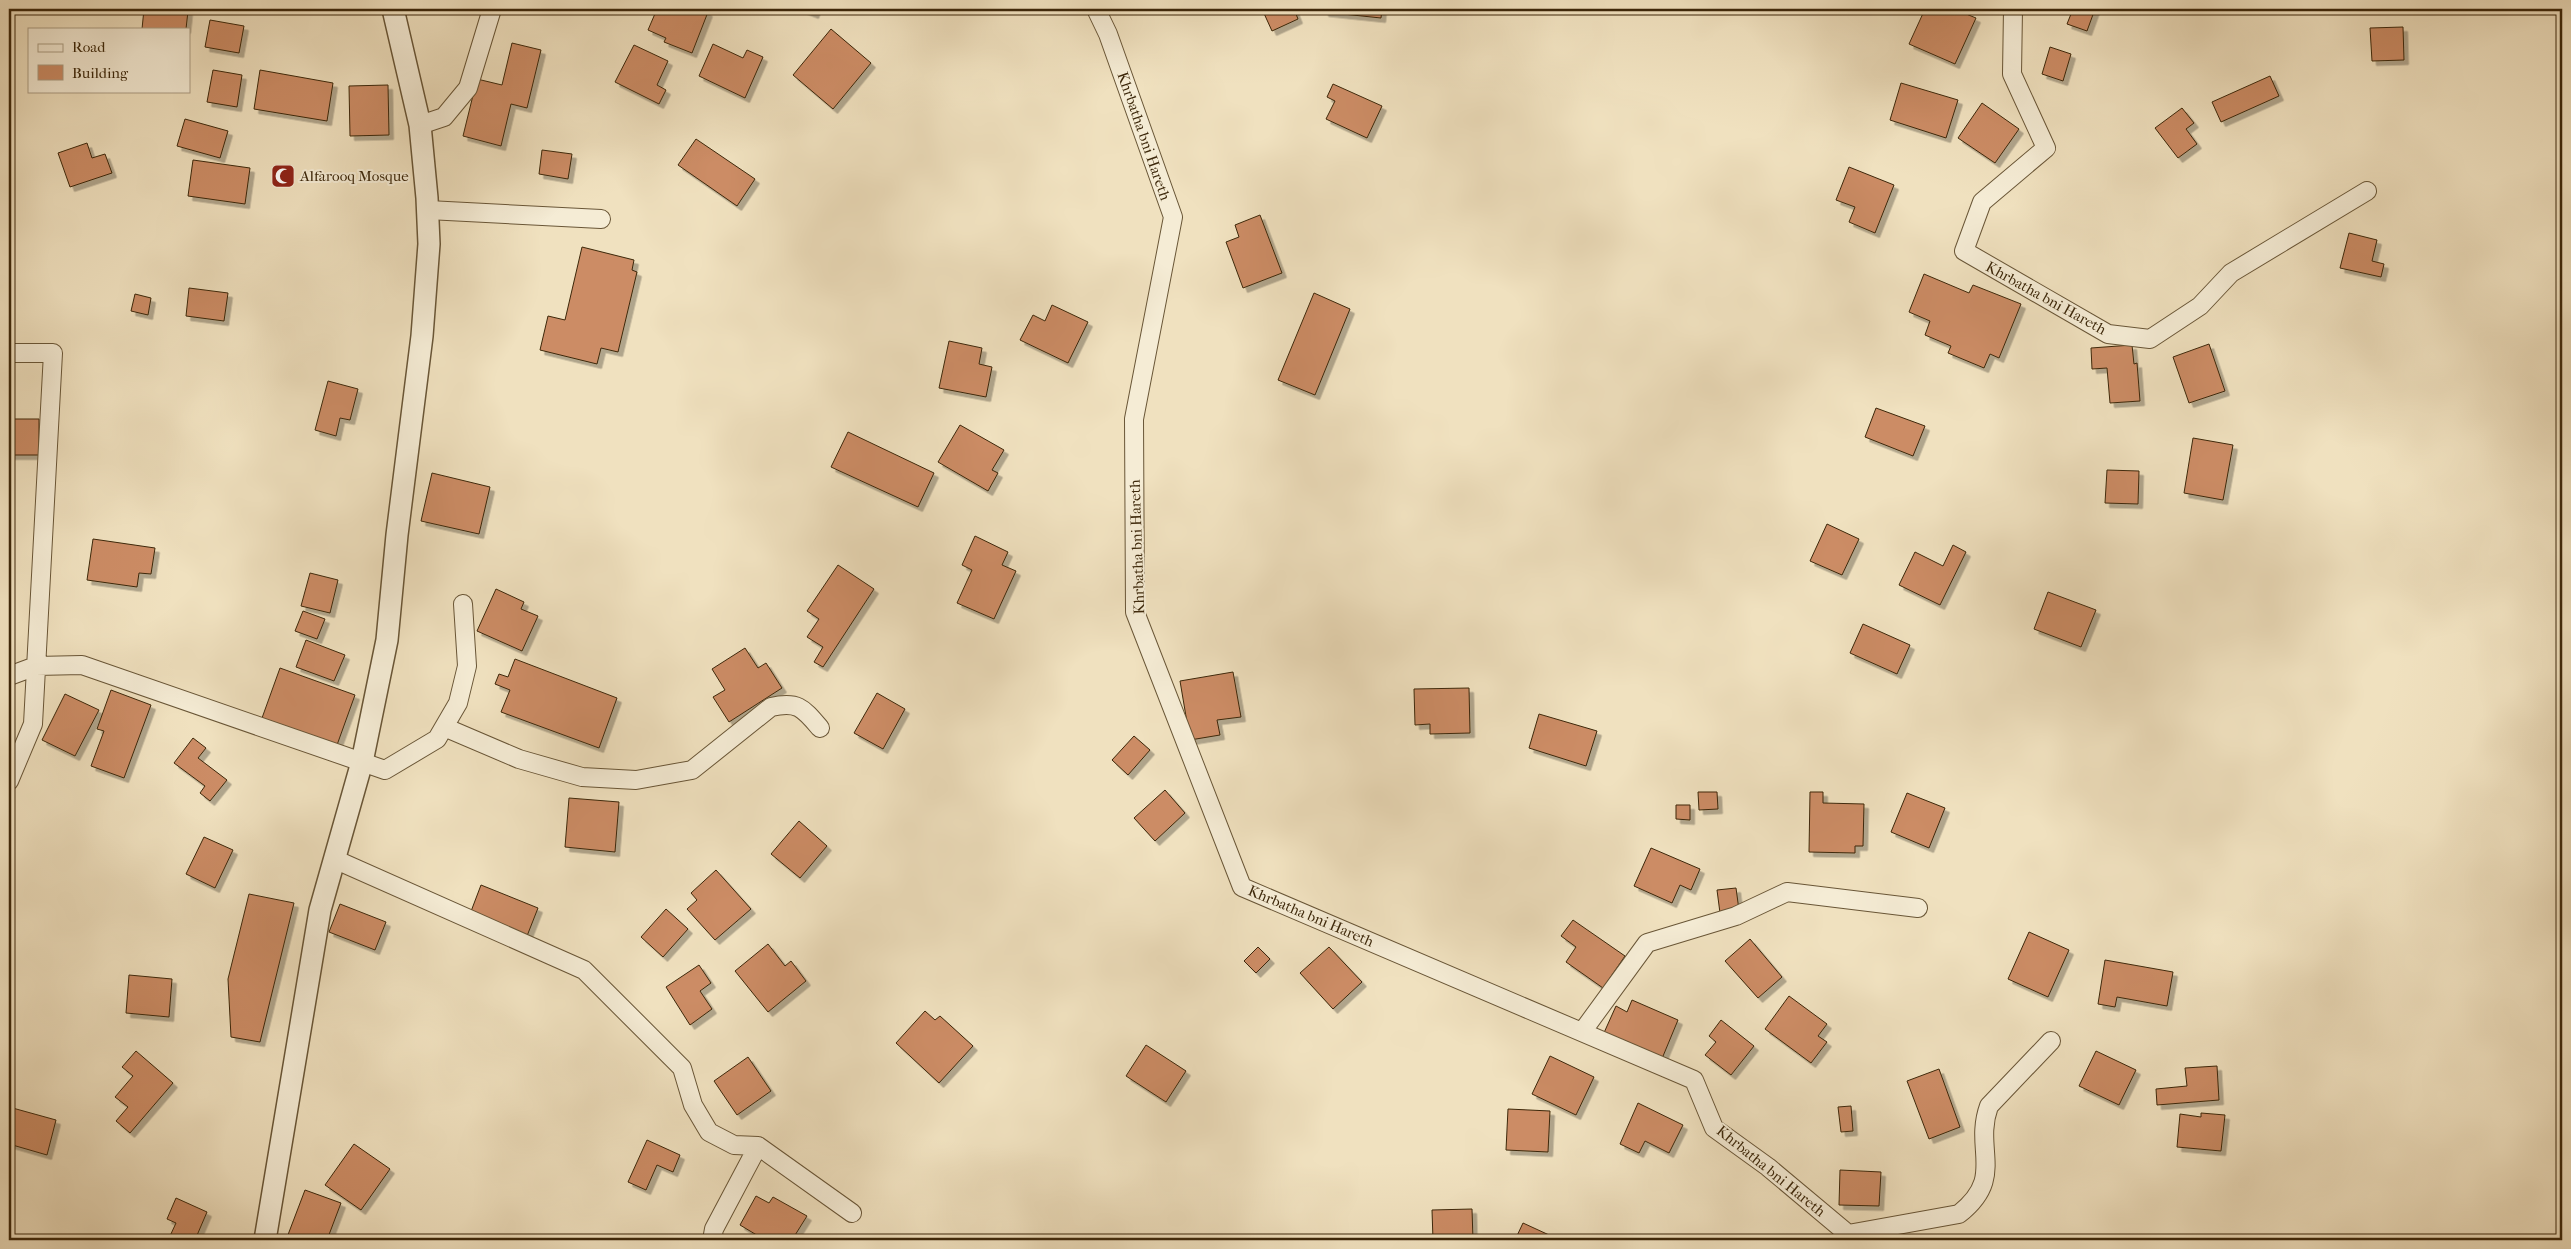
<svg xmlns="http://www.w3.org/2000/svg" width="2571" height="1249" font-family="'IM FELL French Canon',serif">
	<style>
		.building { fill: #cc8c65; stroke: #3c270a; filter: url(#shadow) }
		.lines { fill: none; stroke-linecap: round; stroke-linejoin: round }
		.minor-casing { stroke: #695637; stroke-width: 20 }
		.tertiary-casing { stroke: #695637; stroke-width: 24 }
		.path { stroke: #3c270a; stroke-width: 3; stroke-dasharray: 4 2.5; stroke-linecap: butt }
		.minor { stroke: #f5ecd5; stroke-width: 18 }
		.tertiary { stroke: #f5ecd5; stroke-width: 21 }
		.labels { text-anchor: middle; stroke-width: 4; stroke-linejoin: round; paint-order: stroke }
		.street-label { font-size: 15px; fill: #3c270a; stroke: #f5ecd5 }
		.poi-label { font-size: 15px; fill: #3c270a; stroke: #f5ecd5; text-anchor: start }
	</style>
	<defs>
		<filter id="shadow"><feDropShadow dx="4.5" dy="4.5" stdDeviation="0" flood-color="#0004"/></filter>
	</defs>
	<rect width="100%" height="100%" fill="#f0e1bf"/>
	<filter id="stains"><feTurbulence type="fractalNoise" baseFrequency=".004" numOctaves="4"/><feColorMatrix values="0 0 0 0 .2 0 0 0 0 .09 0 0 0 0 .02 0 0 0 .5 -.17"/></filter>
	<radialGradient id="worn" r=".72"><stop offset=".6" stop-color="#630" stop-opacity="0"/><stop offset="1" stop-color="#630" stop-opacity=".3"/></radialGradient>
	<path class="building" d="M144,9L188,11L186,29H142Z
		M657,9H702L708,12L692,53L664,42L666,38L648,30Z
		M801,9H816L814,14Z
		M1262,9H1294L1298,19L1272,31Z
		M1324,9H1382L1381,18L1324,12Z
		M1925,9H1954L1976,18L1955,64L1909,44Z
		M2073,9H2095L2087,31L2067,24Z
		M210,20L244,26L239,53L205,47Z
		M2403,27L2404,60L2372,61L2370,28Z
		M831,29L871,63L833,109L793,75Z
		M512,43L541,50L527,108L511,104L501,146L463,136L477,79L502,85Z
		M713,44L743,58L747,50L763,57L745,98L699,76Z
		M634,45L668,61L657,85L666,90L659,104L615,82Z
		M2050,47L2071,54L2063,81L2042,74Z
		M213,70L242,75L237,107L207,102Z
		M260,70L333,83L327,121L254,109Z
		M2270,76L2279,96L2221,122L2212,102Z
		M1901,83L1958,100L1946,138L1890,120Z
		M1333,84L1382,106L1367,138L1326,119L1335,101L1327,97Z
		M388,85L389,135L350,136L349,86Z
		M1982,103L2019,129L1995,163L1958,138Z
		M2182,108L2194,123L2186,129L2197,144L2178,158L2155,128Z
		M185,119L228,131L220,158L177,146Z
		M696,139L755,179L737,206L678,165Z
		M87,143L92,158L105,154L112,173L70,187L58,153Z
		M542,150L572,154L568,179L539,174Z
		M193,160L250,168L245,204L188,196Z
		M1849,167L1894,185L1875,233L1849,222L1855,207L1836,200Z
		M1260,215L1282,273L1243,288L1226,242L1239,237L1235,225Z
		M2349,233L2377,240L2372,261L2384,264L2381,277L2340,268Z
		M582,247L634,260L632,270L637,272L618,352L601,348L597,364L540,350L548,316L565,320Z
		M1924,274L1969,293L1973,285L2021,304L1999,358L1990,354L1984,368L1948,353L1951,346L1925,335L1930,321L1909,312Z
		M189,288L228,293L224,321L186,316Z
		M1314,293L1350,309L1315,395L1278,380Z
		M135,294L151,298L148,315L131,311Z
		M1052,305L1088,322L1068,363L1020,340L1033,315L1045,321Z
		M949,341L982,348L979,364L992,367L986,397L939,388Z
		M2209,344L2225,391L2189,403L2173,357Z
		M2132,345L2134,364L2137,363L2140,401L2110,403L2107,368L2092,369L2091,348Z
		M328,381L358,389L350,420L340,418L336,436L315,430Z
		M1876,408L1925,426L1913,456L1865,437Z
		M9,419H39V455H9Z
		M960,425L1004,450L992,470L998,473L988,491L938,462Z
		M848,432L934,473L918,507L831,467Z
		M2193,438L2233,445L2223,500L2184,493Z
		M2107,470L2139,471L2138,504L2105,503Z
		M432,473L490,487L479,534L421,521Z
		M1827,524L1859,539L1842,575L1810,561Z
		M975,536L1008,552L1002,565L1016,571L994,619L957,603L972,570L962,565Z
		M93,539L155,548L151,574L139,573L137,587L87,580Z
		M1953,545L1966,552L1940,605L1899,585L1915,552L1943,566Z
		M838,565L874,589L823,667L814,662L823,647L807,637L819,619L807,611Z
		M310,573L338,580L330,613L301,606Z
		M496,589L524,602L521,609L538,616L522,651L477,631Z
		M2048,592L2096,610L2081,647L2034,629Z
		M303,611L325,619L317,639L295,631Z
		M1863,624L1910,645L1897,674L1850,653Z
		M306,640L345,655L334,681L296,667Z
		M745,648L758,668L766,663L782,688L729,722L713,697L725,690L712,669Z
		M515,659L617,698L599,748L501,712L510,690L495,684L499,674L508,677Z
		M280,668L355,695L337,745L262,718Z
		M1233,672L1241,717L1217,720L1220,735L1190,740L1180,681Z
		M1469,688L1470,733L1430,734V724L1415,725L1414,689Z
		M111,690L151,705L124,778L91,766L104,731L97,729Z
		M877,693L905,709L883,749L854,733Z
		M65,694L99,710L75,756L42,740Z
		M1539,714L1597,731L1586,766L1529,748Z
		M1134,736L1150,750L1128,775L1112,760Z
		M193,738L206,748L198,758L227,780L210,801L200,793L205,786L174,763Z
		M1165,790L1185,813L1155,841L1134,818Z
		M1698,792H1717L1718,809L1699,810Z
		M1810,792H1823V803L1864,804L1863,846H1855V853L1809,852Z
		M1907,793L1945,808L1929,848L1891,832Z
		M569,798L619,802L615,852L565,847Z
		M1676,805H1690V820L1676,819Z
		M799,821L827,846L800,878L771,854Z
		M204,837L233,850L215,888L186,874Z
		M1651,848L1700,869L1691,890L1680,885L1672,903L1634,886Z
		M716,870L751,909L715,940L687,909L697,900L691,893Z
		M481,885L538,908L527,936L470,914Z
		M1736,888L1739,910L1720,913L1717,890Z
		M249,894L294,903L260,1042L231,1037L228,979Z
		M340,904L386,922L375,950L329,932Z
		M666,909L688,929L663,957L641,937Z
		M1573,920L1625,956L1603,988L1566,962L1576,947L1561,936Z
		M2029,932L2069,950L2048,997L2008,979Z
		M1750,939L1782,977L1758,998L1725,961Z
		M768,944L785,966L791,961L806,981L768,1012L735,971Z
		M1258,947L1270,959L1256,973L1244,961Z
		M1329,947L1362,982L1333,1009L1300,973Z
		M2105,960L2173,972L2167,1006L2117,997L2115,1007L2098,1004Z
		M699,965L711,983L700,991L712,1009L690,1025L666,987Z
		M129,975L172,979L169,1017L126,1013Z
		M1789,996L1827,1024L1818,1036L1827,1042L1811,1063L1765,1029Z
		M1632,1000L1678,1020L1661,1061L1603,1035L1616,1006L1627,1012Z
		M925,1011L935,1020L940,1016L973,1046L939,1083L896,1043Z
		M1721,1020L1754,1046L1731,1075L1705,1055L1716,1042L1709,1036Z
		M1146,1045L1186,1071L1166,1102L1126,1076Z
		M136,1051L173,1083L130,1133L116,1121L128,1107L115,1097L133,1076L122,1067Z
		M2096,1051L2136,1070L2119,1105L2079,1086Z
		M1550,1056L1594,1077L1576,1115L1532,1094Z
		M748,1057L771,1091L737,1115L714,1081Z
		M2217,1066L2219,1100L2157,1105L2156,1089L2187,1086L2185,1068Z
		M1939,1069L1960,1127L1929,1139L1907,1081Z
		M1638,1103L1683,1125L1669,1153L1645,1141L1639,1153L1620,1144Z
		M1851,1106L1853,1131L1841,1132L1838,1107Z
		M9,1107L56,1120L47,1155L9,1144Z
		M1508,1109L1550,1111L1548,1152L1506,1150Z
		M2201,1113L2225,1115L2221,1151L2177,1147L2180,1114L2201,1117Z
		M647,1140L680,1155L673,1172L657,1165L646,1190L628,1182Z
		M354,1144L390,1169L361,1210L325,1185Z
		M1840,1170L1881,1172L1879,1206L1839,1205Z
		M305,1190L341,1203L327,1240H286Z
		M756,1196L769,1203L773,1197L807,1216L792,1240H765L740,1225Z
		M176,1198L207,1212L195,1240H179L170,1236L176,1223L167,1219Z
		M1472,1209L1473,1240H1433L1432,1210Z
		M1523,1223L1560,1240H1515Z"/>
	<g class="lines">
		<g class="minor-casing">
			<path id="minor" d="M1096,9L1108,34L1173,217L1134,419L1135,612L1242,887L1694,1080L1714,1128L1768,1167L1848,1234L1959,1214C2006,1177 1973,1150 1989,1106L2051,1041
				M2013,9L2012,74L2046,148L1982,202L1964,251L2108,334L2150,339L2200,306L2231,273L2367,191
				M420,125L444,117L468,88L492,9
				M428,210L601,219
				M9,353H53L33,724L9,781
				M9,676L36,666L82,665L385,770L437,739L458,703L467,666L463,604
				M444,727L519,759L582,777L636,780L692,770L771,707C798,701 803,708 820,728
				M334,859L584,970L682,1068L693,1105L709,1132L734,1145L758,1146L852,1213
				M1582,1032L1647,943L1736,916L1787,892L1918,908
				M712,1240L714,1229L758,1146"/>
		</g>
		<g class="tertiary-casing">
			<path id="tertiary" d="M265,1240L320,910L362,762L387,640L397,535L422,336L429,244L427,198L420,125L393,9"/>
		</g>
		<path class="path" d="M1588,1240L1591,1236"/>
		<use href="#minor" class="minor"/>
		<use href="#tertiary" class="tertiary"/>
	</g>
	<defs>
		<g id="mosque-square" transform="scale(1.25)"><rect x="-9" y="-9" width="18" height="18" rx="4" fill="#8f2418" stroke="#f5ecd5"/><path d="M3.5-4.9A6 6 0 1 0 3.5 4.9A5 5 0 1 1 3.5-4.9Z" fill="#fff"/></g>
	</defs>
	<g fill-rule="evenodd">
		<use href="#mosque-square" x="283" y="176"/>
	</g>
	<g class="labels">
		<g class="street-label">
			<text transform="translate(1144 136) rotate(71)" y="5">Khrbatha bni Hareth</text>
			<text transform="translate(2046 298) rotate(29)" y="5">Khrbatha bni Hareth</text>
			<text transform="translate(1137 547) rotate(-92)" y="5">Khrbatha bni Hareth</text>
			<text transform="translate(1311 916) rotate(23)" y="5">Khrbatha bni Hareth</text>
			<text transform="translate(1771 1171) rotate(39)" y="5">Khrbatha bni Hareth</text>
		</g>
		<g class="poi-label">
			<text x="300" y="181">Alfarooq Mosque</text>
		</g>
	</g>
	<rect width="2571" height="1249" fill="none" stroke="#f0e1bf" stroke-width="30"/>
	<rect x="10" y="10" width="2551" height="1229" fill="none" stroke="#3c270a" stroke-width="2.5"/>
	<rect x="15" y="15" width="2541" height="1219" fill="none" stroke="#3c270a"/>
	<rect x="28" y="28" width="162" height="65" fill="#f5ecd5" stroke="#ab9d84"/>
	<rect x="38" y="44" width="25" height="8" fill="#f5ecd5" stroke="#ab9d84"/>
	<text x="72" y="52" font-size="15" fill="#3c270a">Road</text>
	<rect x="38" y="65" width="25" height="15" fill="#cc8c65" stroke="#ab9d84"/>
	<text x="72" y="78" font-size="15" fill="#3c270a">Building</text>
	<rect width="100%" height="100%" filter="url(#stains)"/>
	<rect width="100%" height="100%" fill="url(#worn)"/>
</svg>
